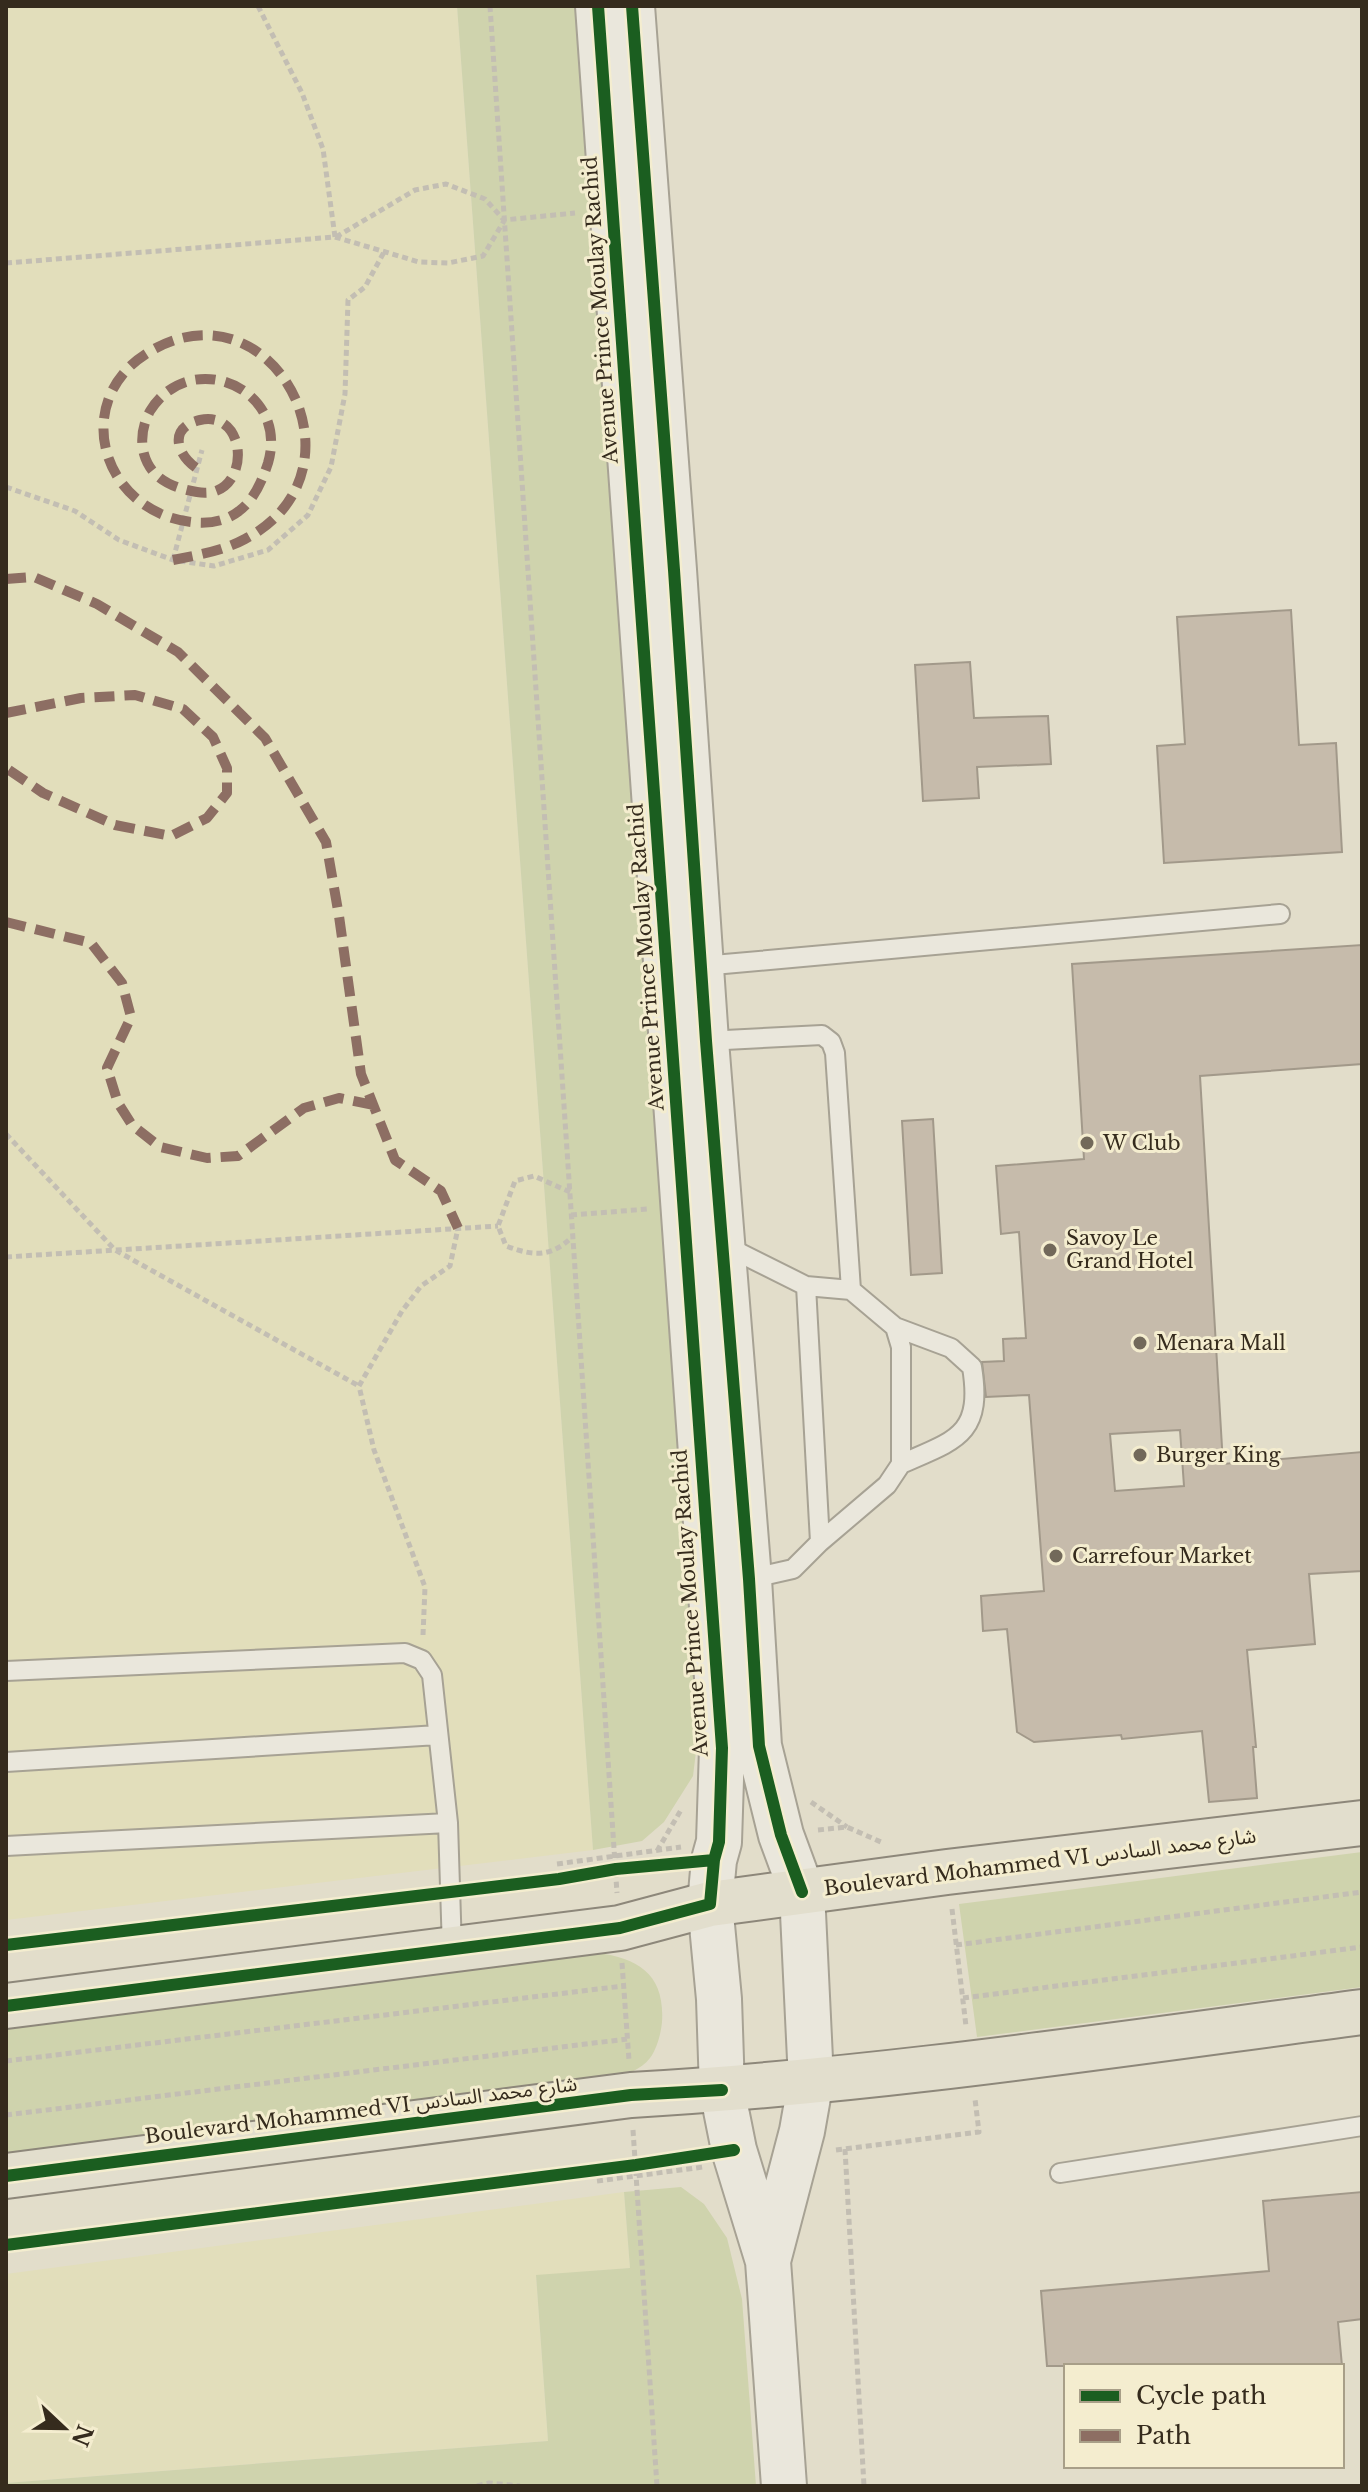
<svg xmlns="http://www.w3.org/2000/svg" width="1368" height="2492" font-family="'Libre Baskerville','Noto Sans Arabic',serif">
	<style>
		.farmland { fill: #e2debb }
		.green { fill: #cfd3ad }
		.building { fill: #c6bbab; stroke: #a2998a; stroke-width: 2; fill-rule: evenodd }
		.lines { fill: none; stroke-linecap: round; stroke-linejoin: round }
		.service-casing { stroke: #a7a294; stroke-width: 22 }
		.tertiary-casing { stroke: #a7a294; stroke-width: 48 }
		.primary-casing { stroke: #8d877a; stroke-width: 48 }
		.path { stroke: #c3beb3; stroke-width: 5; stroke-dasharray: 6 4; stroke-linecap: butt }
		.service { stroke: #eae7dc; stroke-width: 18 }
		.tertiary { stroke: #eae7dc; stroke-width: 44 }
		.primary { stroke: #e2decd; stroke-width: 44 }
		.quiet { stroke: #8d6e63; stroke-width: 10; stroke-dasharray: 20 10; stroke-linecap: butt }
		.cycleway-casing { stroke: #f4edcf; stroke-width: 17 }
		.cycleway { stroke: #1b5e20; stroke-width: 12 }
		.poi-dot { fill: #72695a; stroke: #f4edcf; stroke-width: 3 }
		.labels { text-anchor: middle; stroke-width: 6; stroke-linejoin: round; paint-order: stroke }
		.street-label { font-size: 20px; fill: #352b1d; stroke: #f4edcf }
		.poi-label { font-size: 20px; fill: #352b1d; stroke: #f4edcf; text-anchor: start }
	</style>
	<rect width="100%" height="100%" fill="#e2ddca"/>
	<path class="farmland" d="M6,6H457L593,1850L6,1920Z
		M624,2192L630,2268L536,2276L548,2441L6,2483V2274Z"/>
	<path class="green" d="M457,6H577L702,1703L693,1776L664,1822L642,1841L593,1850Z
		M1362,1852V1987L977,2037L959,1904Z
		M597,1953C640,1958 665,1976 662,2022C661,2033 657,2049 650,2058C641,2070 625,2075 612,2079L6,2158V2019Z
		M681,2187L704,2204L727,2238L742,2299L756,2486H6V2483L548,2441L536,2275L630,2268L624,2192Z"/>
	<path class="building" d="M1291,610L1299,745L1336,743L1342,852L1164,863L1157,746L1185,744L1177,617Z
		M970,662L974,718L1048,716L1051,764L977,767L979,798L923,801L915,665Z
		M1362,945V1064L1200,1076L1223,1464L1362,1452V1571L1309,1574L1315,1644L1247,1650L1256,1747H1253L1257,1798L1209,1802L1202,1731L1122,1739L1121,1735L1034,1742L1017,1732L1007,1629L983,1631L981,1596L1044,1591L1029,1395L986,1397L982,1362L1004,1361L1003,1339L1026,1338L1019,1232L1001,1234L996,1166L1084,1159L1072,964ZM1180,1430L1184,1486L1115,1491L1110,1434Z
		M933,1119L942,1273L911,1275L902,1121Z
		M1362,2192V2319L1338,2322L1342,2366H1047L1041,2291L1269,2271L1263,2201Z"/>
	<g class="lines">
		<g class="service-casing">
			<path id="service" d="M702,966L1280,914
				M706,1041L822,1035L831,1042L835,1053L851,1290
				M724,1245L806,1286L851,1290L895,1327L901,1347V1464L887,1485L820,1542L793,1569L749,1579
				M806,1286L820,1542
				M895,1327L951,1348L972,1367C983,1435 956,1440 901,1464
				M6,1671L405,1653L422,1660L432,1675L448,1823L452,1950
				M6,1762L438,1735
				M6,1846L448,1823
				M1060,2173L1362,2126"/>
		</g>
		<g class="tertiary-casing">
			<path id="tertiary" d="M598,6L722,1748L719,1842L714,1860L710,1904L719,1999L722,2090L734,2150L768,2261L784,2486
				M632,6L674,570L706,1041L749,1579L759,1746L781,1835L802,1892L811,2080L802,2131L768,2261"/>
		</g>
		<g class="primary-casing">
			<path id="primary" d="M6,2006L620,1928L710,1904L947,1872L1362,1823
				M6,2176L631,2095C876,2081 1119,2044 1362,2012"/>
		</g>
		<path class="path" d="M258,6L302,93L323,149L335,237
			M490,6L617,1893
			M336,237L415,190L446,184L485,199L504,220L575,213
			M6,263L335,237L419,262L448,263L483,256L504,221
			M6,487L75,511L119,540L173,560L214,566L268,550L308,515L331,467L345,394L348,300L365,287L384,252
			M173,560L202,450
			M6,1134L115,1250L359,1386
			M570,1192L534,1176L515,1181L498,1226L506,1246C533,1256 550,1258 572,1237
			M571,1215L648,1209
			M6,1257L498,1226
			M423,1635L425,1587L374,1450L359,1386L402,1311L421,1286L450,1266L458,1228
			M811,1802L847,1827
			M818,1830L847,1827L881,1842
			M657,1851L681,1810
			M557,1864L681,1847
			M952,1909L966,2026
			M956,1945L1362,1892
			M622,1963L629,2060
			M963,1998L1362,1947
			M6,2061L623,1986
			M6,2115L627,2039
			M633,2130L657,2486
			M845,2149L864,2486
			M836,2150L979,2132L975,2099
			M597,2181L703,2167
			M477,2486L489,2483L520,2486"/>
		<use href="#service" class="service"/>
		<use href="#tertiary" class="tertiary"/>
		<use href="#primary" class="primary"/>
		<path class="quiet" d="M173,560C197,555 223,551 245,539C375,472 273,277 149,352C70,399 100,511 191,522C208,524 225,522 239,511C254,500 262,481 268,463C290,388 190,346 150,411C143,424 140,439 144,454C151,479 173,488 197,492C251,502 251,409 200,420C168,427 176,455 198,469
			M6,579L34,577L97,604L178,652L265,738L326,842L339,916L361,1074L395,1160L441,1191L458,1228
			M6,713L81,698L135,695L183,709L213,737L227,768V793L207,818L171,836L115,825L43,793L6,768
			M6,922L91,943L122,983L131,1017L107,1068L118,1103L132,1125L160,1147L207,1158L238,1156L304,1108L339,1098L374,1105"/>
		<g class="cycleway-casing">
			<path id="cycleway" d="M632,6L674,570L706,1041L749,1579L759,1746L781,1835L802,1892
				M6,1945L559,1879L616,1869L714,1860
				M6,2006L620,1928L710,1904L714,1860L719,1842L722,1748L598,6
				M6,2176L631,2095L722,2090
				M6,2245L636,2165L734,2150"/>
		</g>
		<use href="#cycleway" class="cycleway"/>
	</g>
	<g class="poi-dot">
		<circle cx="1087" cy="1143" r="8"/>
		<circle cx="1050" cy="1250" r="8"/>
		<circle cx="1140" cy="1343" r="8"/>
		<circle cx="1140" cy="1455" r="8"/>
		<circle cx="1056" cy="1556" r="8"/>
	</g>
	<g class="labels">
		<g class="street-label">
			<text transform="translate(600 310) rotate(-94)" y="7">Avenue Prince Moulay Rachid</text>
			<text transform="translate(646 957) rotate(-94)" y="7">Avenue Prince Moulay Rachid</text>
			<text transform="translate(690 1603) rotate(-94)" y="7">Avenue Prince Moulay Rachid</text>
			<text transform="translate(1040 1862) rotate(-7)" y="7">Boulevard Mohammed VI شارع محمد السادس</text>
			<text transform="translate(361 2110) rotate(-7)" y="7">Boulevard Mohammed VI شارع محمد السادس</text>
		</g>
		<g class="poi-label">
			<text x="1103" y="1150">W Club</text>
			<text x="1066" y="1245">Savoy Le<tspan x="1066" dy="23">Grand Hotel</tspan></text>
			<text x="1156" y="1350">Menara Mall</text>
			<text x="1156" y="1462">Burger King</text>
			<text x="1072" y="1563">Carrefour Market</text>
		</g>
	</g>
	<rect width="1368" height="2492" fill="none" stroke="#352b1d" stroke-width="16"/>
	<rect x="1064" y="2364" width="280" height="104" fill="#f4edcf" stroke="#a89f88" stroke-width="2"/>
	<rect x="1080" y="2390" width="40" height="12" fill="#1b5e20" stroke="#a89f88" stroke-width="2"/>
	<text x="1136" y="2404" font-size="24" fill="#352b1d">Cycle path</text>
	<rect x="1080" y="2430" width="40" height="12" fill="#8d6e63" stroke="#a89f88" stroke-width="2"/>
	<text x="1136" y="2444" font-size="24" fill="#352b1d">Path</text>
	<g transform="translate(64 2428) rotate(112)" stroke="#f4edcf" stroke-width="6" paint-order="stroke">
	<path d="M0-6L14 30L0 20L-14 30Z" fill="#352b1d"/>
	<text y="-12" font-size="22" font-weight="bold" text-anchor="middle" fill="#352b1d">N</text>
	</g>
</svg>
